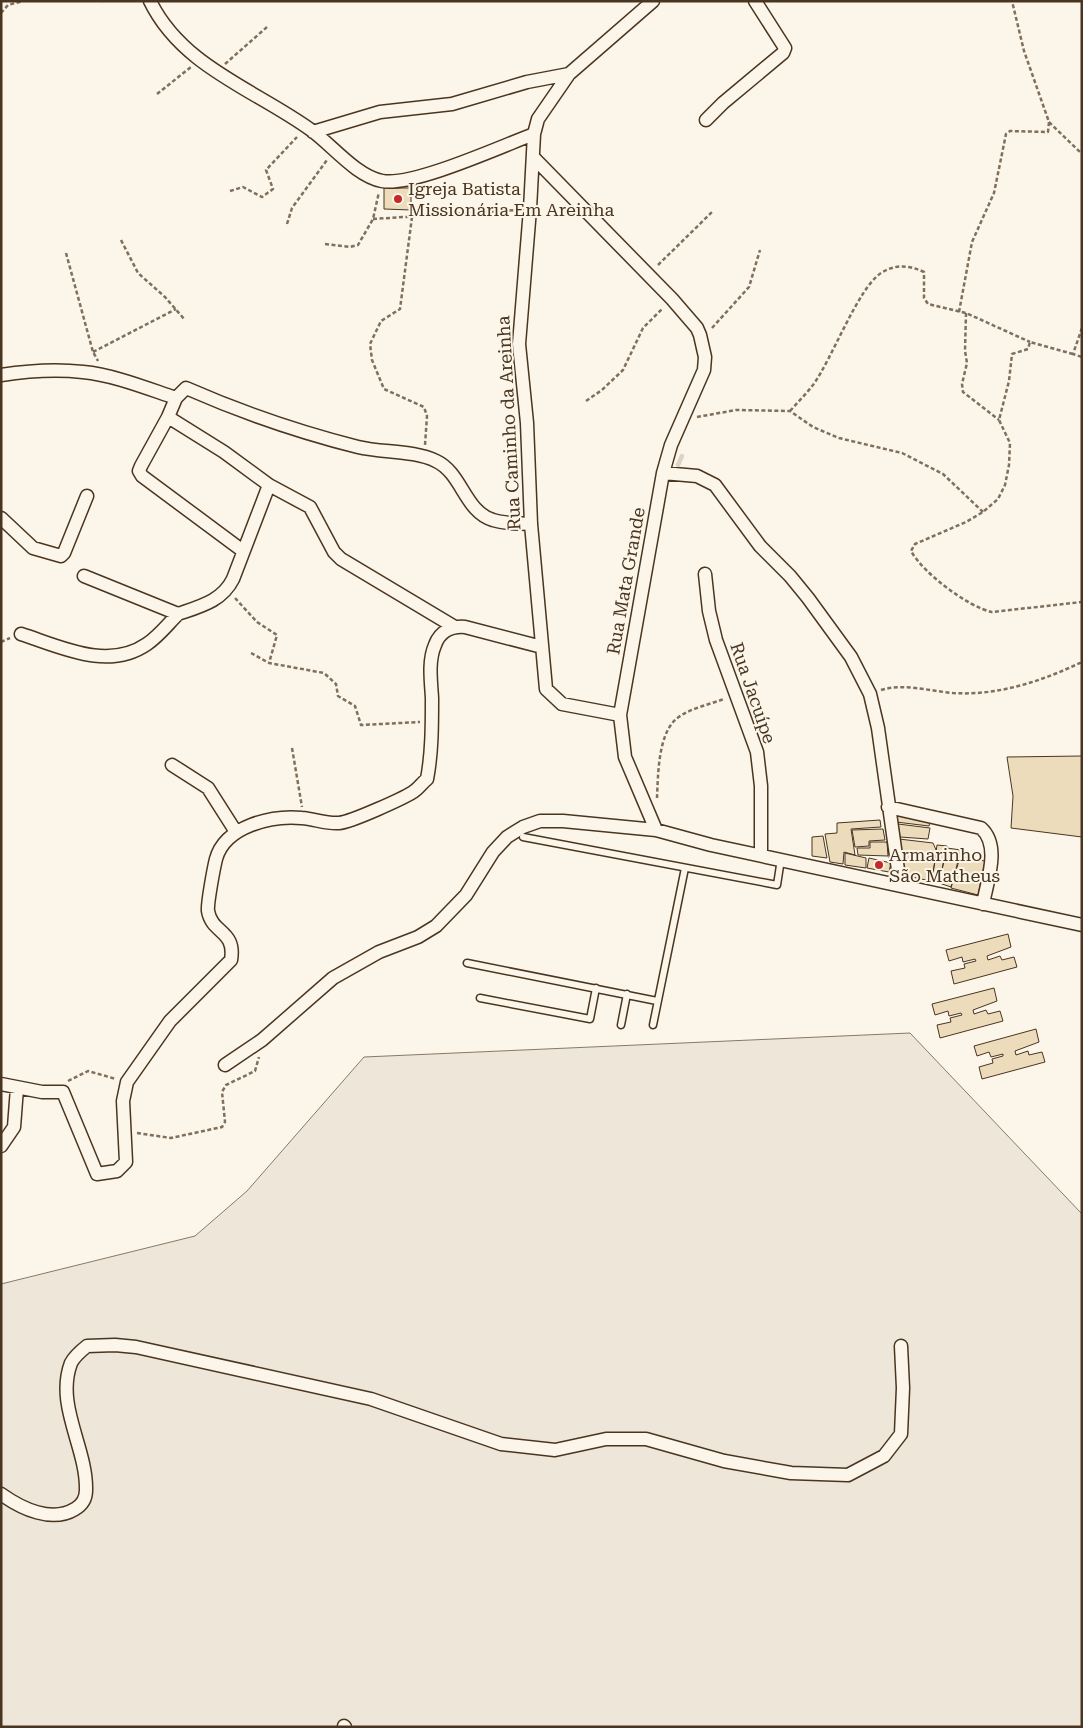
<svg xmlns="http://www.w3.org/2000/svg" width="1083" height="1728" font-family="'Roboto Serif',serif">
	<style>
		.green { fill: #ede6d9; stroke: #887966 }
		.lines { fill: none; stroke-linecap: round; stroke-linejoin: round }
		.stream { stroke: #dcd4c6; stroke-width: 4.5 }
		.building { fill: #ecdcbc; stroke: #4a3520 }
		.service-casing { stroke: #4a3520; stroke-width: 9 }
		.minor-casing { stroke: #4a3520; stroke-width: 15 }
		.path { stroke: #7f6f5c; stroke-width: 2.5; stroke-dasharray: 4 2.5; stroke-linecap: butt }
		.service { stroke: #fbf6e9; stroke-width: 6 }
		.minor { stroke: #fbf6e9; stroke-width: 12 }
		.poi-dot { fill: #c62828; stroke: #fbf6e9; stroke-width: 2 }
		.labels { text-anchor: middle; stroke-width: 4; stroke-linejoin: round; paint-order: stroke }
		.poi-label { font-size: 18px; fill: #4a3520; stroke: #fbf6e9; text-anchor: start }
		.street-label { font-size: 18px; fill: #4a3520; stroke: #fbf6e9 }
	</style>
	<rect width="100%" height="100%" fill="#fbf6e9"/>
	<path class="green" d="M910,1033L1082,1214V1727H1V1284L195,1236L247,1191L364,1057Z"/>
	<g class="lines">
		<path class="stream" d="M678,465L682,456"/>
	</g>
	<path class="building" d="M384,188H411V210L384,209Z
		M1082,756V837L1011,828L1013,796L1007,757Z
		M895,813L931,818L929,826L896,822Z
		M880,820L881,827L851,829L855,855L844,852L843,864L830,862L825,834L837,833V823Z
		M898,824L930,828L928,839L900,837Z
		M883,829L885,840L869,841V846L855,847L852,830Z
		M823,836L827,858L812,856V837Z
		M899,839L933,843L937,852L931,881L907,876L904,870Z
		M870,842H887L888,856L858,855L857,848H870Z
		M937,845L947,846L939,883L932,881Z
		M947,848L961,850L951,887L939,883Z
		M845,853L866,858V868L845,865Z
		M960,857L985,861L978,895L951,888Z
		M869,858L891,863L889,872L867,868Z
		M1008,934L1011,947L987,956L988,960L1000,956L1002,960L1014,957L1017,967L954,984L951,971L965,968L964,964L976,961L975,959L963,962L962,957L949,961L946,950Z
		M994,988L997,1001L973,1010L974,1014L986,1010L988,1014L1000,1011L1003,1021L940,1038L937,1025L951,1022L950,1018L962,1015L961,1013L949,1016L948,1011L935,1015L932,1004Z
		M1036,1029L1039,1042L1015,1051L1016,1055L1028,1051L1029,1055L1042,1052L1045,1062L982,1079L979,1067L993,1063L992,1059L1003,1056V1054L991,1057L989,1052L977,1056L974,1046Z"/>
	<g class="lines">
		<g class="service-casing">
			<path id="service" d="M523,837L777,885L781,859
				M467,963L657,1001
				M480,998L590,1019L596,988
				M621,1025L627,994
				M653,1025L685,868"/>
		</g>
		<g class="minor-casing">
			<path id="minor" d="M150,1C182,67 256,90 311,130C332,145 356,176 382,181C412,187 502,146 534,134
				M706,120L723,103L783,53L785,48L755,1
				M313,132L380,112L452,104L527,82L569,74
				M533,157L672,299L697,328L700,335L705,357L704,370L671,445L663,473L620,715L625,757L656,830L711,845L1082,925
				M1,375C27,371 56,369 83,372C114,375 146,388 176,398L186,388C243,413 298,432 358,447C383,453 413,450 436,461C462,473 465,512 493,520C505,524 518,523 531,524
				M176,398L168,417L224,452L269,485L310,507L334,552L341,559L453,626
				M168,417L141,466L139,471L142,476L243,551
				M663,473L697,476L715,485L760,546L790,576L808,598L851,657L870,694L878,728L900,884
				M1,518L33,548L61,556L64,553L87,496
				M705,574L709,611L716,640L757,752L761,786V855
				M84,576L178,614C201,606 222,601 233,579L269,485
				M21,634C61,647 108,671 147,644C159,636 168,624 178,614
				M620,715L562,704L546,689L531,524L527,423L519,344L530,209L534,134L538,119L569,74L653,1
				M172,765L208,788L236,832
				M888,807L981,828C1001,846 987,881 983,904
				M225,1065L262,1040L333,978L379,952L418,937L436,926L466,895L493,852L507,837L523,827L540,821H563L656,830
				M1,1084L42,1092H63L97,1174L117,1171L126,1162L123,1101L127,1082L170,1021L231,960C236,930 212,934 208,911C207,904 214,867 216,859C225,826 272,815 302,818C315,819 326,824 339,823C351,822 402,799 413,792C418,789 422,783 427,779C432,753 432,725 432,698C431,681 428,661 435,645C440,631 452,626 465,627L542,647
				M1,1146L14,1127L17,1088
				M1,1494C22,1509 52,1523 75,1509C82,1505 86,1498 86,1490C87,1448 55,1405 71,1363C74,1357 82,1350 87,1346L115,1345L136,1347L371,1399L501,1444L555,1450L606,1439H646L724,1461L791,1473L848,1475L884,1456L901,1434L903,1388L901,1346
				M344,1726L345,1727"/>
		</g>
		<path class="path" d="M102,1H103
			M1,13L8,5L23,1
			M225,64L267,27
			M157,94L191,67
			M1049,122L1082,154
			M230,191L243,187L262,197L273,189L266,170L297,137
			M412,217L400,309L381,321L370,344L372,360L384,389L424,407L427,416L425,445
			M373,219L516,210
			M287,224L292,208L327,160
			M121,240L138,273L165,297L185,320
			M325,244L350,247L358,245L373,219L379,192
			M66,253L93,352L98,361
			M658,265L712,212
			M959,312L972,242L994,193L1006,134L1010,131L1048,132L1049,122L1024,51L1012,1
			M966,313L965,351L967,363L962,384L963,392L999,420
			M712,328L749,287L760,250
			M1082,328L1073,354L1082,357
			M93,352L176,309
			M1073,354L1030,342L1028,349L1012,354L1009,381L999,420L1010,443L1009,465L1005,485L998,499L983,512L966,522L915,544L911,551C923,573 968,607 992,612L1082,602
			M586,401L602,390L623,370L643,328L663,308
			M790,411C798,402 806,394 813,385C832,359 858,288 881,273C895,264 909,265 924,272V298L928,304L966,313L1030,342
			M697,417L736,410L790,411L813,427L839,438L902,453L943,474L983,512
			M235,598L257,622L277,635L269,663
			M1,642L10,638
			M251,653L269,663L324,673L336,684L338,696L355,706L361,725L420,722
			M881,690C904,683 929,691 953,693C998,696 1042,681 1082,662
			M292,748L302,807
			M657,798C658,776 658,738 674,721C686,709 708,705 724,699
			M68,1081L88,1071L116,1079
			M137,1133L171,1138L222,1127L225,1122L222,1092L226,1085L255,1071L259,1057"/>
		<use href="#service" class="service"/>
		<use href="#minor" class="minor"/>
	</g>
	<g class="poi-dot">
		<circle cx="398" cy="199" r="5"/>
		<circle cx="879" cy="865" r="5"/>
	</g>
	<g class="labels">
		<g class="poi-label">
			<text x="408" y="195">Igreja Batista<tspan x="408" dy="21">Missionária Em Areinha</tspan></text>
			<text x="889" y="861">Armarinho<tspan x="889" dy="21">São Matheus</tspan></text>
		</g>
		<g class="street-label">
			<text transform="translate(509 423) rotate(-93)" y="6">Rua Caminho da Areinha</text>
			<text transform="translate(626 581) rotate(-80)" y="6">Rua Mata Grande</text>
			<text transform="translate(753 693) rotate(71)" y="6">Rua Jacuípe</text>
		</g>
	</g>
	<rect width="1083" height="1728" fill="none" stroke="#4a3520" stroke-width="5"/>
</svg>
